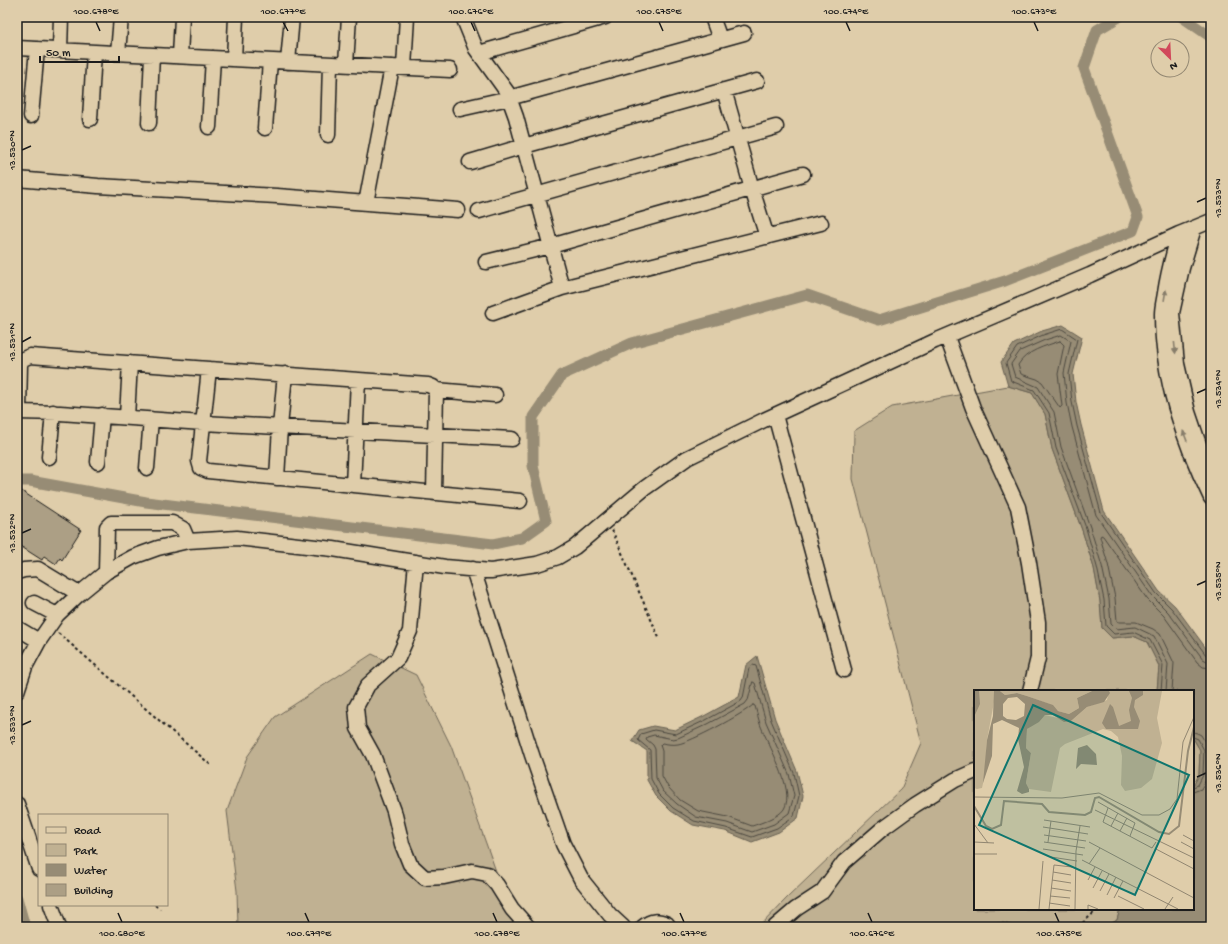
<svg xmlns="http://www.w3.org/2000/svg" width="1228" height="944" font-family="'Gochi Hand',sans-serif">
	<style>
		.green { fill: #c0b192; stroke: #6e6657 }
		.water { fill: #978c75; stroke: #665f51 }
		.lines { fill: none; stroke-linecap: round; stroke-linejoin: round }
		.shore { stroke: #4d4940; stroke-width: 1 }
		.canal { stroke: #978c75; stroke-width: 11 }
		.building { fill: #ac9f85; stroke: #1c1c1c }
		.minor-casing { stroke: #1c1c1c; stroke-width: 17 }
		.path { stroke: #1c1c1c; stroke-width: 2; stroke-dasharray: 3 3; stroke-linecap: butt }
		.minor { stroke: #dfcdaa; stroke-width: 14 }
		.oneway { fill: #877d6a }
		.ticks { fill: none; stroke: #1c1c1c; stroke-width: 1.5 }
		.inset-river { fill: none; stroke: #978c75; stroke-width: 2 }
		.inset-road { fill: none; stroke: #918671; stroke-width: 1 }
		.view { fill: #0f766e; fill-opacity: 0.15; stroke: #0f766e; stroke-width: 2 }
		.inset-edge { fill: none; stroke: #1c1c1c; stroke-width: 2 }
		.neatline { fill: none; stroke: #1c1c1c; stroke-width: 1.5 }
		.ticks-label { font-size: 10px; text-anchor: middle; fill: #1c1c1c }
	</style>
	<rect width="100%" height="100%" fill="#dfcdaa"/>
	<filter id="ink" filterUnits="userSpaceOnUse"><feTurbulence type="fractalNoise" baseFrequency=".025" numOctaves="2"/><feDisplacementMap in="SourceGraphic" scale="8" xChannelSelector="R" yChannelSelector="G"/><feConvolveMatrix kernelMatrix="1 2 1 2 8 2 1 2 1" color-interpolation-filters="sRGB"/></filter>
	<g filter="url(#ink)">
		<path class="green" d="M1008,386L1032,393L1045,414L1052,449L1082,530L1094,568L1100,601L1102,628L1112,638L1133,636L1147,642L1159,666L1157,691H975V909H1120L1117,920L1106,927H1017C1002,923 983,920 968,927H759L787,898L901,789L921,743L853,479L854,431L892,407Z
			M372,654L416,675L451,746L497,874L534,927H238L237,891L227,811L247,757L275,717Z
			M1193,738L1200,750L1199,775L1193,786Z"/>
		<path class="water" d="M1063,325L1082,337L1073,374L1076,402L1081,425L1104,511L1159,591L1175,606L1211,655V927H1106L1117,920L1120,909H1193V786L1199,775L1200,750L1193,738V691H1157L1159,666L1147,642L1133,636L1112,638L1102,628L1100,601L1094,568L1082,530L1052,449L1045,414L1032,393L1008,386L1001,362L1014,344L1042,331Z
			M757,656L775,719L797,771L803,796L798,818L779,832L752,842L725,831L693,825L671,811L656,796L647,780V751L632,741L639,730L653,726L675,730L704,716L739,697L746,665Z
			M975,923H1003L1017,927H968Z"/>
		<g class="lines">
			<path class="shore" d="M1060,341L1064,345L1058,374L1062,406L1060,408L1042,382L1037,379L1021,374L1018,365C1026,351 1045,346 1060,341Z
				M753,665L756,666L771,720L794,773L799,796L794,816L777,828L752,837L726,828L694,821L673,808L659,794L651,779L650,750L638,740L641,734L654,730L676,734L706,720L741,701L743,698L749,668Z
				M753,682L755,683L766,722L789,774L794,796L789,813L774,824L752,832L727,823L696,817L677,804L663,791L656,778L655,749L653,745L646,739L647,737L654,735L673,739L678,738L708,724L745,704L748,700Z
				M1161,691L1163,665L1150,640L1133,632L1114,634L1106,626L1104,600L1097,567L1086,528L1056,448L1049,413L1034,390L1011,381L1006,363L1017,347L1043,335L1062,329L1077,339L1069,374L1072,402L1077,426L1101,513L1156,593L1172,609L1206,655L1211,657
				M1166,691L1168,664L1154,636L1135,627L1116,629L1111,624L1109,599L1102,566L1090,527L1061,447L1054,412L1038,387L1015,377L1011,364L1020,351L1045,340L1061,335L1071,341L1064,373L1067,403L1072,427L1096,515L1152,596L1168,612L1203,659L1207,661L1211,662
				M1172,691L1174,663L1160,634L1153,629L1136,622H1119L1117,621L1115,598L1108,564L1100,537L1101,535L1103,536L1147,599L1164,616L1197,662L1203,667L1211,668
				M753,705L755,706C757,712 758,718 760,724C767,743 796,790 784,809C779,817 761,823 752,826L728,817L698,811L680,800L668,787L662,776V751L660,745L662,743C667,744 673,745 678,744C691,742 743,714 753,705Z
				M1193,732L1197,733L1201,735L1209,749L1208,776L1201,789L1193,792
				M1193,737L1198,739L1204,750L1203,775L1198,785L1193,787"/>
			<path class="canal" d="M1182,17L1211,37
				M17,481H30L146,502L493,544L522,538L546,521L533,466V417L562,375L632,343L807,295L879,320L1005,281L1133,231L1138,217L1084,68L1097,30L1119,17
				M17,898L25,927"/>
		</g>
		<path class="building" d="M17,488L81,530L62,560L60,558L56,564L44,556L42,560L17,544Z"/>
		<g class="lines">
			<g class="minor-casing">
				<path id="minor" d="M463,17L476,49L507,92L516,117L562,288
					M712,17L720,39
					M17,48L450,70
					M60,50L61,17
					M118,53L121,17
					M479,53L605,17
					M180,56L182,17
					M234,59L236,17
					M288,62L292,17
					M346,64L349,17
					M404,67L407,17
					M724,90L752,189L767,237
					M460,109L509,98L744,33
					M31,116L37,49
					M90,119L94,52
					M149,123L152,55
					M209,127L213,58
					M265,128L270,61
					M328,135L330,64
					M470,162L524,146L757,81
					M17,179L98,186L277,196L458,210
					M366,203L392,67
					M479,211L776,127
					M1194,228L1182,268L1172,313L1177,364L1188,412L1207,468
					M1179,234C1173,254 1168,273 1165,293C1164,300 1162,307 1162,314C1162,379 1183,440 1211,498
					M486,262L551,246L803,174
					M493,313L562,288L821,223
					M947,337L973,408L1018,507L1029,563L1038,622V658L1030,691
					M209,369L199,461L201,468L208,471L520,501
					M436,390L495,395
					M19,411L20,364L23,359L30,356L428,385L433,387L436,390L434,493
					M17,412L60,413L203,423L512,439
					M775,415L844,670
					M127,417L130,363
					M49,457L53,412
					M98,462L102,415
					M147,468L151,419
					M277,478L280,427L285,374
					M353,485L358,380
					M416,562L410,631L398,658L368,685L356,707L358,728L373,755L394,811L402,844L410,864L425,878L444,877L472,871L487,874L497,885L512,909L528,927
					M473,569L532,755L563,844L581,879L610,915L623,927
					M17,572L24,570L38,569L79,594
					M106,572L107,527L111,523H172L183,529L188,541
					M34,603L57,615
					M17,628L39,641
					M17,691L25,667L39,641L57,615L79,594L106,572L133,557L158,548L188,541L237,538L333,549L445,567L491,571L537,564L558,557L575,547L645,488L687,458L764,420L935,341L1090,275L1179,234L1211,221
					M17,804L39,869
					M51,905L59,927
					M643,927C651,920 657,920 667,924L669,927
					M775,927L796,909L822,892L844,862L882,829L915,805L955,780L975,771"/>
			</g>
			<path class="path" d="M612,530L660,640
				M58,633L212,766
				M155,905L160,909
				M1078,927L1098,909"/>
			<use href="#minor" class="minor"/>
		</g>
		<defs><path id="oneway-solid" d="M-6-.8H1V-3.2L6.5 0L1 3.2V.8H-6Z"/></defs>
		<g class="oneway">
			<use href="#oneway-solid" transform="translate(1165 295) rotate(-81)"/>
			<use href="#oneway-solid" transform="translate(1175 348) rotate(84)"/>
			<use href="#oneway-solid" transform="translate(1185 436) rotate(-111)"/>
		</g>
	</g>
	<path class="ticks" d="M96,22L100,31M283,22L288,31M471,22L475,31M659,22L663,31M846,22L850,31M1034,22L1038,31M22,150L31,146M1197,202L1206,198M22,342L31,337M1197,393L1206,389M22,533L31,529M1197,585L1206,581M22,725L31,721M1197,777L1206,773M118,913L122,922M305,913L309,922M493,913L497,922M680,913L684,922M868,913L872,922M1055,913L1059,922"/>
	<g transform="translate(974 690)">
		<rect width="220" height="220" fill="#dfcdaa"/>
		<path d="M5,1H22L13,50L11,84L8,98L3,99L0,98V27ZM26,1H118L103,8L105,18L95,24L84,21L75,14L53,6L43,3L31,5ZM135,1H188L183,28L188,53L178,89L167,98L151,101L147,95L148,66L144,47L137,41L129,39L91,54L86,58L77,102L55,99L52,93L57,63L52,58L53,39L71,25L97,31L113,17L133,10Z" fill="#c0b192"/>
		<path d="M0,1H5L6,14L0,27ZM20,1H26L31,5L43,3L53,6L79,15L84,21L95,24L105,18L103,8L118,1H135L136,3L130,12L113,17L97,31L90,32L79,25H71L65,32L53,39L52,58L57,63L52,93L55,99V102L48,104L43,101L50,77L44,49L45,38L28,30L19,34L18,66L9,93L13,50L19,26ZM43,7L51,14L50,26L42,30L33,29L29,26V14L34,8ZM155,1H169V5L161,10L160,17L166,31L164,39H132L128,33L136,14L139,17L145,36L157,31L155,20L158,8ZM113,55L122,64L123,75L107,74L102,79L104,58Z" fill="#978c75" fill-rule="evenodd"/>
		<path class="inset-river" d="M0,116L12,136L18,139L27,135L30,111L68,114L75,122L111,125L117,122L121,108L125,107L185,142L195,144L205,136L214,61L220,37"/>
		<path class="inset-road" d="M0,107L88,108L125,103L168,125H185L196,119L203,109L209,52L220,27M124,112L161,133L156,146M134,118L129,132L178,158L182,152M121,120L220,168M70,130L116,137M0,134L14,153M137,136L144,123M69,137L114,144M146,141L153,128M70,145L112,151M209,145L220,151M0,152L20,153M70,152L111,158M74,152L77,131M115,152L220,208M207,152L220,159M69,159L109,165M182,159L220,179M0,164H23M77,167L103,171M108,170L204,219M115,174L126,158M79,182L97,185M78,190L97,193M114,190L121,177M77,198L97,201M119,198L128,181M126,201L135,184M133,205L142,187M76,206L96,208M144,206L170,219M140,208L149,191M75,213L96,216M65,219L69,171M75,219L80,175L98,177M101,219L102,161L106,136M114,219V215L124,219M191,219L199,207"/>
		<path class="view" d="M59,15L215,85L161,205L5,135Z"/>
		<rect width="220" height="220" class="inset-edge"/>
	</g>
	<rect width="1228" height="944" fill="none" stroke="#dfcdaa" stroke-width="44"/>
	<rect x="38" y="814" width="130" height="92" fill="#dfcdaa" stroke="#918671"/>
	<rect x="46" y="827" width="20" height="6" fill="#dfcdaa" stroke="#918671"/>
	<text x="74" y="834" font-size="12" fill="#1c1c1c">Road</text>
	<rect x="46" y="844" width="20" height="12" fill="#c0b192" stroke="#918671"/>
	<text x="74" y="854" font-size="12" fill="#1c1c1c">Park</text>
	<rect x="46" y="864" width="20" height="12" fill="#978c75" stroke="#918671"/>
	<text x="74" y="874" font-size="12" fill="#1c1c1c">Water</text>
	<rect x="46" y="884" width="20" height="12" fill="#ac9f85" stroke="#918671"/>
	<text x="74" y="894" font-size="12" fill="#1c1c1c">Building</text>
	<g transform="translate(1170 58) rotate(156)"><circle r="19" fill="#dfcdaa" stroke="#918671"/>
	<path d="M0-3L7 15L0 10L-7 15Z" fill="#d1495b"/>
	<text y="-6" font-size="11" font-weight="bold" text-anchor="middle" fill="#1c1c1c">N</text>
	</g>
	<path d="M40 56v6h79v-6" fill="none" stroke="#1c1c1c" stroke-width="2"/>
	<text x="46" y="56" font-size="12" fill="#1c1c1c" stroke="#dfcdaa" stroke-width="3" paint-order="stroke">50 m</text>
	<rect x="22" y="22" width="1184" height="900" class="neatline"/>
	<g class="ticks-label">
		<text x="96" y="14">100.678°E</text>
		<text x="283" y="14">100.677°E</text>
		<text x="471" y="14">100.676°E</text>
		<text x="659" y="14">100.675°E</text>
		<text x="846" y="14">100.674°E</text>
		<text x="1034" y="14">100.673°E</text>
		<text transform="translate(11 150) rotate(-90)" y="4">13.530°N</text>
		<text transform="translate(1217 198) rotate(-90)" y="4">13.533°N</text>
		<text transform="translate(11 342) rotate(-90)" y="4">13.531°N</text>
		<text transform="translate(1217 389) rotate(-90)" y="4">13.534°N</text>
		<text transform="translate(11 533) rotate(-90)" y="4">13.532°N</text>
		<text transform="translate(1217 581) rotate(-90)" y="4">13.535°N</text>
		<text transform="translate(11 725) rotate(-90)" y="4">13.533°N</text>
		<text transform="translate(1217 773) rotate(-90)" y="4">13.536°N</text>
		<text x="122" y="936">100.680°E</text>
		<text x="309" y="936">100.679°E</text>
		<text x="497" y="936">100.678°E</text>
		<text x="684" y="936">100.677°E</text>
		<text x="872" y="936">100.676°E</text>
		<text x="1059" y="936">100.675°E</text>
	</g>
</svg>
